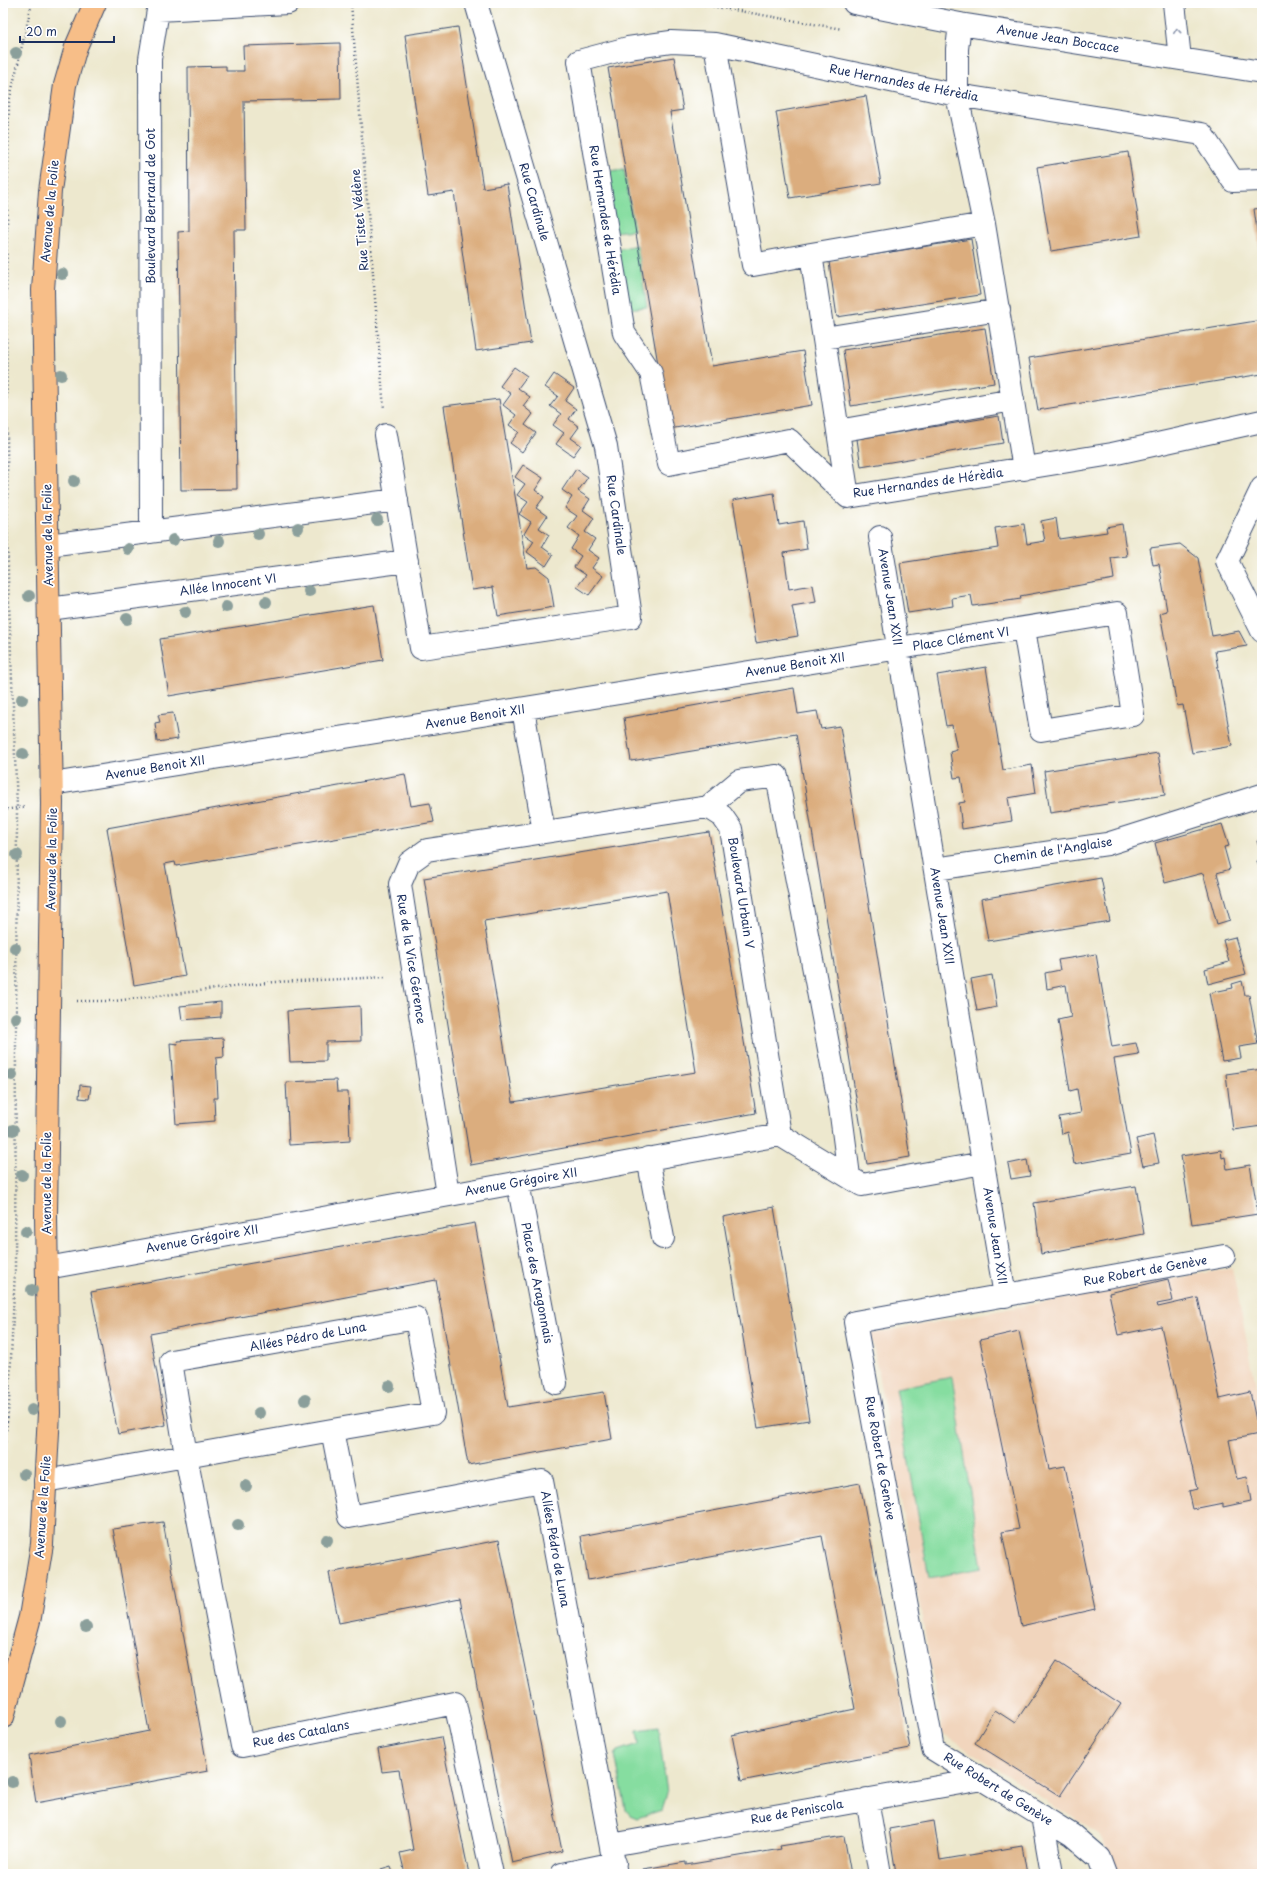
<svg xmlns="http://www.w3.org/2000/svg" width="1265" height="1877" font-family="'Playpen Sans',sans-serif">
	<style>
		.built { fill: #f1d5bd }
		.green { fill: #86dda0; stroke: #50867f }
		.building { fill: #dbad7e; fill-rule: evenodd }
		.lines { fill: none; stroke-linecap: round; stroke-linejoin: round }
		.minor-casing { stroke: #3a4b6f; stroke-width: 24 }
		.major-casing { stroke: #3a4b6f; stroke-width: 24 }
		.path { stroke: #3a4b6f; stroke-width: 2.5; stroke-dasharray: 1 3; stroke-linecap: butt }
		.minor { stroke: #fff; stroke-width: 22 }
		.major { stroke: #f7be88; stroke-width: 22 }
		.tree { fill: #8b9f9b }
		.oneway { stroke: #8d97ae }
		.labels { text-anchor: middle; stroke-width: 3.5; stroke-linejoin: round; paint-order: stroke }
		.street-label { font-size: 12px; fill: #1b2f5e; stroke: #fff }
	</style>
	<rect width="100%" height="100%" fill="#fff"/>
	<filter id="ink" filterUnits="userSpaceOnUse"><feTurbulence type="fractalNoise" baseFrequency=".025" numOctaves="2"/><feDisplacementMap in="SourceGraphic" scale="8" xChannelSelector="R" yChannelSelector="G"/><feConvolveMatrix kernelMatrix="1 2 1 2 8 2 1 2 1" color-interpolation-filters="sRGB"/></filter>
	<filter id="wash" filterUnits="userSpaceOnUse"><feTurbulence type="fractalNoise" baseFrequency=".012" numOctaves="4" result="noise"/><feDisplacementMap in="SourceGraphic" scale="16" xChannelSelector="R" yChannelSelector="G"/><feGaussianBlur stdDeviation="0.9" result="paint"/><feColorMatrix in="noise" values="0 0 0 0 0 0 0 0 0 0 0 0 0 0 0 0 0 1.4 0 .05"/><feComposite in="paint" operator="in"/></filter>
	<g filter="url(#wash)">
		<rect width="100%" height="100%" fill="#ede8ce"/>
		<path class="built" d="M1232,1268L1262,1415V1874H1117L1100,1835L943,1734L871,1334Z"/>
		<path class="green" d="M624,169L634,230L614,232L604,172Z
			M637,245L647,307L626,309L618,249Z
			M952,1377L982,1568L929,1578L896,1388Z
			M658,1727L667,1793L662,1810L637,1818L630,1815L626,1810L615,1755L618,1751L639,1744L637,1730Z"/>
		<g id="blocks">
			<path class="building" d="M458,27L483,188L507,184L531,343L476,351L454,192L428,196L405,35Z
				M340,43L341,99L244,101L246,230H234L237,489L181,490L178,232L189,231L188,67L226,66V71H244L243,46Z
				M674,57L683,110L670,112L712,366L803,351L812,405L669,429L608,68Z
				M866,96L881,183L790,198L776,112Z
				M1128,152L1141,236L1051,251L1037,167Z
				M1262,208V259H1261L1254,209Z
				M971,239L980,295L837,317L829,262Z
				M1262,320V374L1038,410L1029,358Z
				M985,328L994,383L851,406L843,350Z
				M514,367L527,376L518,388L530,397L523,406L533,414L525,425L536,433L522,452L510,443L519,432L509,425L516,415L503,405L511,394L500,386Z
				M554,374L574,388L565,401L576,409L569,419L579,427L571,438L581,445L573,456L556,444L564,433L553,425L561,414L550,406L558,396L545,387Z
				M499,399L527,568L536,567L549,577L554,607L498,616L493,587L472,590L444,406Z
				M999,416L1003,443L861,467L857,439Z
				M523,465L543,478L535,490L544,497L536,508L547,516L539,528L549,535L542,547L553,555L546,566L527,552L534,541L524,534L531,522L519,514L528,502L517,495L525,484L515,477Z
				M576,469L588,477L578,491L590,499L583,510L594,518L585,532L595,539L588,550L599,558L592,568L603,576L589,595L577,587L586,575L574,567L581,556L571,549L579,536L568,528L577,516L565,508L572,497L562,490Z
				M774,493L779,525L803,521L807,549L784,553L789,589L813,585L816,602L792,606L798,636L756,643L733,500Z
				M1056,518L1059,539L1107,532L1106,527L1122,524L1127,556L1111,558L1114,579L1020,596L1021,599L973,606L971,595L952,598L953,606L908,613L900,563L998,548L995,528L1024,524L1027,544L1045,541L1041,521Z
				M1180,544L1198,558L1212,636L1239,631L1247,646L1215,651L1232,746L1192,753L1183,705L1177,706L1160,613L1167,611L1159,564L1153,565L1150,548Z
				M374,605L383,660L169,696L160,639Z
				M986,667L1003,770L1032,765L1036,793L1008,798L1012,821L962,829L959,803L965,802L961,777L954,778L950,752L957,750L952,725L946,726L937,675Z
				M794,688L798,714L817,711L821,729L840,726L910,1157L867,1164L796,734L631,761L624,718Z
				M173,713L178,739L157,742L155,723L160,722L158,715Z
				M1158,753L1165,795L1050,813L1044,771Z
				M405,774L411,806L430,803L434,822L176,866L175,862L165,864L185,976L134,985L107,828Z
				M1222,824L1229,846L1224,847L1230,869L1217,873L1230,920L1217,924L1203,873L1165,883L1155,843Z
				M709,832L756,1113L471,1165L424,878ZM667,891L696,1072L513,1102L484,921Z
				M1262,840V857L1257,841Z
				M1262,859V877L1257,861Z
				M1101,878L1110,921L988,941L981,899Z
				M1235,937L1246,974L1208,984L1205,969L1229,962L1223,940Z
				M1096,954L1112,1047L1136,1043L1139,1055L1114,1059L1131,1154L1074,1164L1068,1132L1062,1134L1059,1117L1081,1113L1077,1089L1070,1091L1058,1020L1071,1017L1066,985L1047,989L1045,973L1060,970L1058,960Z
				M992,975L997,1007L977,1011L971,979Z
				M1242,981L1245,995H1249L1258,1044L1239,1047L1241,1058L1222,1061L1209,993L1233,988L1232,984Z
				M221,1002V1017L182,1020L180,1006Z
				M360,1006L361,1041L326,1042V1061L290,1062L287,1011Z
				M223,1038L224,1057L216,1058L218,1098H214L215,1121L176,1124L170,1043L178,1044L177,1041Z
				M1262,1069V1126L1233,1130L1226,1074Z
				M336,1080L337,1092H348L350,1141L289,1145L286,1082Z
				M80,1085L91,1086L89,1099L79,1098Z
				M1153,1135L1159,1163L1143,1166L1136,1139Z
				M1221,1150L1222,1158L1225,1157L1227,1169L1250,1165L1258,1214L1192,1224L1181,1156Z
				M1027,1160L1030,1176L1011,1179L1008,1164Z
				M1136,1186L1144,1234L1041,1254L1034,1203Z
				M774,1207L809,1420L758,1428L723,1217Z
				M475,1223L508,1407L604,1392L612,1439L468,1465L436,1280L150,1334L166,1425L118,1434L91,1292Z
				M1168,1279L1173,1301L1157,1304L1158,1307L1198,1298L1220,1399L1250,1392L1259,1434L1229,1440L1237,1479L1247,1477L1251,1501L1223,1507V1503L1193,1509L1189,1491L1197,1489L1161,1326L1118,1335L1109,1293Z
				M1019,1331L1049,1469L1065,1466L1095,1609L1021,1626L1002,1532L1019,1529L980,1340Z
				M860,1483L910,1748L741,1781L732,1735L855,1709L822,1536L588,1580L581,1536Z
				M163,1522L208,1771L36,1803L29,1755L149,1731L113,1529Z
				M499,1540L562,1851L512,1863L460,1599L339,1623L329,1573Z
				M1056,1661L1121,1704L1060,1796L975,1743L995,1710L1015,1723Z
				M441,1737L469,1874H405L400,1853L413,1850L399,1770L382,1772L378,1749Z
				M934,1821L940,1860L1022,1846L1027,1874H896L889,1829Z
				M844,1836L851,1874H644L643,1869L686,1862V1865L781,1849L780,1846Z
				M391,1866L393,1874H382L381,1869Z"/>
		</g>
	</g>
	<g filter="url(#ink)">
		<use href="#blocks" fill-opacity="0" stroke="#3a4b6f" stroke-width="1"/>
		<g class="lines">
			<g class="minor-casing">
				<path id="minor" d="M854,3L960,24L1262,72
					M1174,3L1180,59
					M960,24L957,49V95L984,224L1024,469
					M715,44L753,265L811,254L848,497
					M1262,180L1233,181L1202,134L957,95L715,44L671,42L628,48L579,61L624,333L651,373L669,464L789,440L848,497L1112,454L1262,421
					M811,254L984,224
					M824,338L999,310
					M838,431L1013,400
					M386,435L421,648L631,617L606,446L476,3
					M1262,488L1227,561L1262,631
					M151,532L150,59L158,10L288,3
					M880,537L1005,1296
					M48,545L397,500
					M49,609L407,561
					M523,709L544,832
					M52,784L1117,613L1133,715L1041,730L1024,629
					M708,807L739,781L777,776L840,1107L849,1176
					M935,869L1107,844L1262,795
					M648,1158L663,1238
					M518,1183L556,1383
					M448,1195L400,884L409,863L427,850L708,807L722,816L731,829L780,1135
					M47,1268L780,1135L862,1185L983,1163
					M332,1430L433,1413L416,1318L171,1361L186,1456L242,1746L455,1703L492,1874
					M45,1481L332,1430L349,1517L542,1481L616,1874
					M867,1799L880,1874
					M1042,1816L1052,1874
					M611,1845L983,1779
					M562,1874L615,1863
					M1105,1874L1099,1858L1072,1835L933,1749L855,1322L1224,1256"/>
			</g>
			<g class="major-casing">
				<path id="major" d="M3,1717L30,1617L42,1544L49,1413L46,1216L52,803L43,290L50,191L65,85L76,47L95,3"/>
			</g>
			<path class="path" d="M351,3L384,409
				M693,3L728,9L729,3
				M728,9L842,29
				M3,810L24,807
				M77,1001H114L275,982L387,977
				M3,1462L9,1403L15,1270L17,808L8,578L6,293L9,102L32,3"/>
			<use href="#minor" class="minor"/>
			<use href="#major" class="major"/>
		</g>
		<g class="tree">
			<circle cx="16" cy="53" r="6"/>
			<circle cx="62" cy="274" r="6"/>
			<circle cx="61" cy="375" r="6"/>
			<circle cx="74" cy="481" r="6"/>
			<circle cx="377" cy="520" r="6"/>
			<circle cx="298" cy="528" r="6"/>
			<circle cx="258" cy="534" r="6"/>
			<circle cx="173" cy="540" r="6"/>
			<circle cx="219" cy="541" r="6"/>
			<circle cx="128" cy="549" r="6"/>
			<circle cx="309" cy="591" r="6"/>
			<circle cx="29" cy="596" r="6"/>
			<circle cx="266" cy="602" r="6"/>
			<circle cx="226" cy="607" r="6"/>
			<circle cx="185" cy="612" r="6"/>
			<circle cx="127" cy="619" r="6"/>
			<circle cx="22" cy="699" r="6"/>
			<circle cx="23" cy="754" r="6"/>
			<circle cx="17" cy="855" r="6"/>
			<circle cx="15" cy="948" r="6"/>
			<circle cx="16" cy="1018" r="6"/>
			<circle cx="12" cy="1075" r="6"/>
			<circle cx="13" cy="1130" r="6"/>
			<circle cx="22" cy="1175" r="6"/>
			<circle cx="26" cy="1231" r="6"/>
			<circle cx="32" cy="1290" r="6"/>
			<circle cx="389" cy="1386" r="6"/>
			<circle cx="305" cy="1400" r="6"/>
			<circle cx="32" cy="1410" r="6"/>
			<circle cx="259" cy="1413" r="6"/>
			<circle cx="24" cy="1474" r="6"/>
			<circle cx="246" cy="1486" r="6"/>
			<circle cx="238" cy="1525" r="6"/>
			<circle cx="327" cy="1540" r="6"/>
			<circle cx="86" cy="1627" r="6"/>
			<circle cx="61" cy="1721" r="6"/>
			<circle cx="12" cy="1782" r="6"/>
		</g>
		<defs><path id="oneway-chevron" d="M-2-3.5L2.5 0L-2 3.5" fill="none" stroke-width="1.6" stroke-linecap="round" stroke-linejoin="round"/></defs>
		<use class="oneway" href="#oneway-chevron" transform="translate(1177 31) rotate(-96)"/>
	</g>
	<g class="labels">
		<g class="street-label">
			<text transform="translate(1058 39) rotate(9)" y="4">Avenue Jean Boccace</text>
			<text transform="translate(904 83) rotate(11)" y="4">Rue Hernandes de Hérèdia</text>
			<text transform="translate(534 202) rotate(74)" y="4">Rue Cardinale</text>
			<text transform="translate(151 206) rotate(-90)" y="4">Boulevard Bertrand de Got</text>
			<text transform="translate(50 211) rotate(-85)" y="4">Avenue de la Folie</text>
			<text transform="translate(360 220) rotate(-95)" y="4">Rue Tistet Védène</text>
			<text transform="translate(605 220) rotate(81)" y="4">Rue Hernandes de Hérèdia</text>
			<text transform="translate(928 483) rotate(-8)" y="4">Rue Hernandes de Hérèdia</text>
			<text transform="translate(616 515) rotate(82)" y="4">Rue Cardinale</text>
			<text transform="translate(48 535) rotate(-91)" y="4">Avenue de la Folie</text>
			<text transform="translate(228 585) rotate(-8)" y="4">Allée Innocent VI</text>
			<text transform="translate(890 597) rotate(81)" y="4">Avenue Jean XXII</text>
			<text transform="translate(961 639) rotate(-9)" y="4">Place Clément VI</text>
			<text transform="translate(795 665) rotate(-9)" y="4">Avenue Benoit XII</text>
			<text transform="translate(475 717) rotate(-9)" y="4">Avenue Benoit XII</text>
			<text transform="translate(155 768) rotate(-9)" y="4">Avenue Benoit XII</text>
			<text transform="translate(1053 851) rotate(-9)" y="4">Chemin de l'Anglaise</text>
			<text transform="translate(52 859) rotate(-89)" y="4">Avenue de la Folie</text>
			<text transform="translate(741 893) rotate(81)" y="4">Boulevard Urbain V</text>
			<text transform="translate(942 916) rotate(81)" y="4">Avenue Jean XXII</text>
			<text transform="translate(411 959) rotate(81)" y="4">Rue de la Vice Gérence</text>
			<text transform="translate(521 1182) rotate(-10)" y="4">Avenue Grégoire XII</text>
			<text transform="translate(47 1183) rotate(-90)" y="4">Avenue de la Folie</text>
			<text transform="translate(995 1236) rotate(81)" y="4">Avenue Jean XXII</text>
			<text transform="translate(202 1239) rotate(-10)" y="4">Avenue Grégoire XII</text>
			<text transform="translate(1145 1271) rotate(-10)" y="4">Rue Robert de Genève</text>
			<text transform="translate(537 1283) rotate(79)" y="4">Place des Aragonnais</text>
			<text transform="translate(308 1337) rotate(-10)" y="4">Allées Pédro de Luna</text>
			<text transform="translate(880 1458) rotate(80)" y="4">Rue Robert de Genève</text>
			<text transform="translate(43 1507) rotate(-86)" y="4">Avenue de la Folie</text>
			<text transform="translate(555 1549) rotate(80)" y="4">Allées Pédro de Luna</text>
			<text transform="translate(301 1734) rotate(-11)" y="4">Rue des Catalans</text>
			<text transform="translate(998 1789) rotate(32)" y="4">Rue Robert de Genève</text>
			<text transform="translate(797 1812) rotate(-10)" y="4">Rue de Peniscola</text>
		</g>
	</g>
	<rect width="1265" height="1877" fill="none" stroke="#fff" stroke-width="16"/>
	<path d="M20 36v6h94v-6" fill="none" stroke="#1b2f5e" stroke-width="2"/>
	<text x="26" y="36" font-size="12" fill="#1b2f5e" stroke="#ffffff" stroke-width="3" paint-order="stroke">20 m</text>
</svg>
